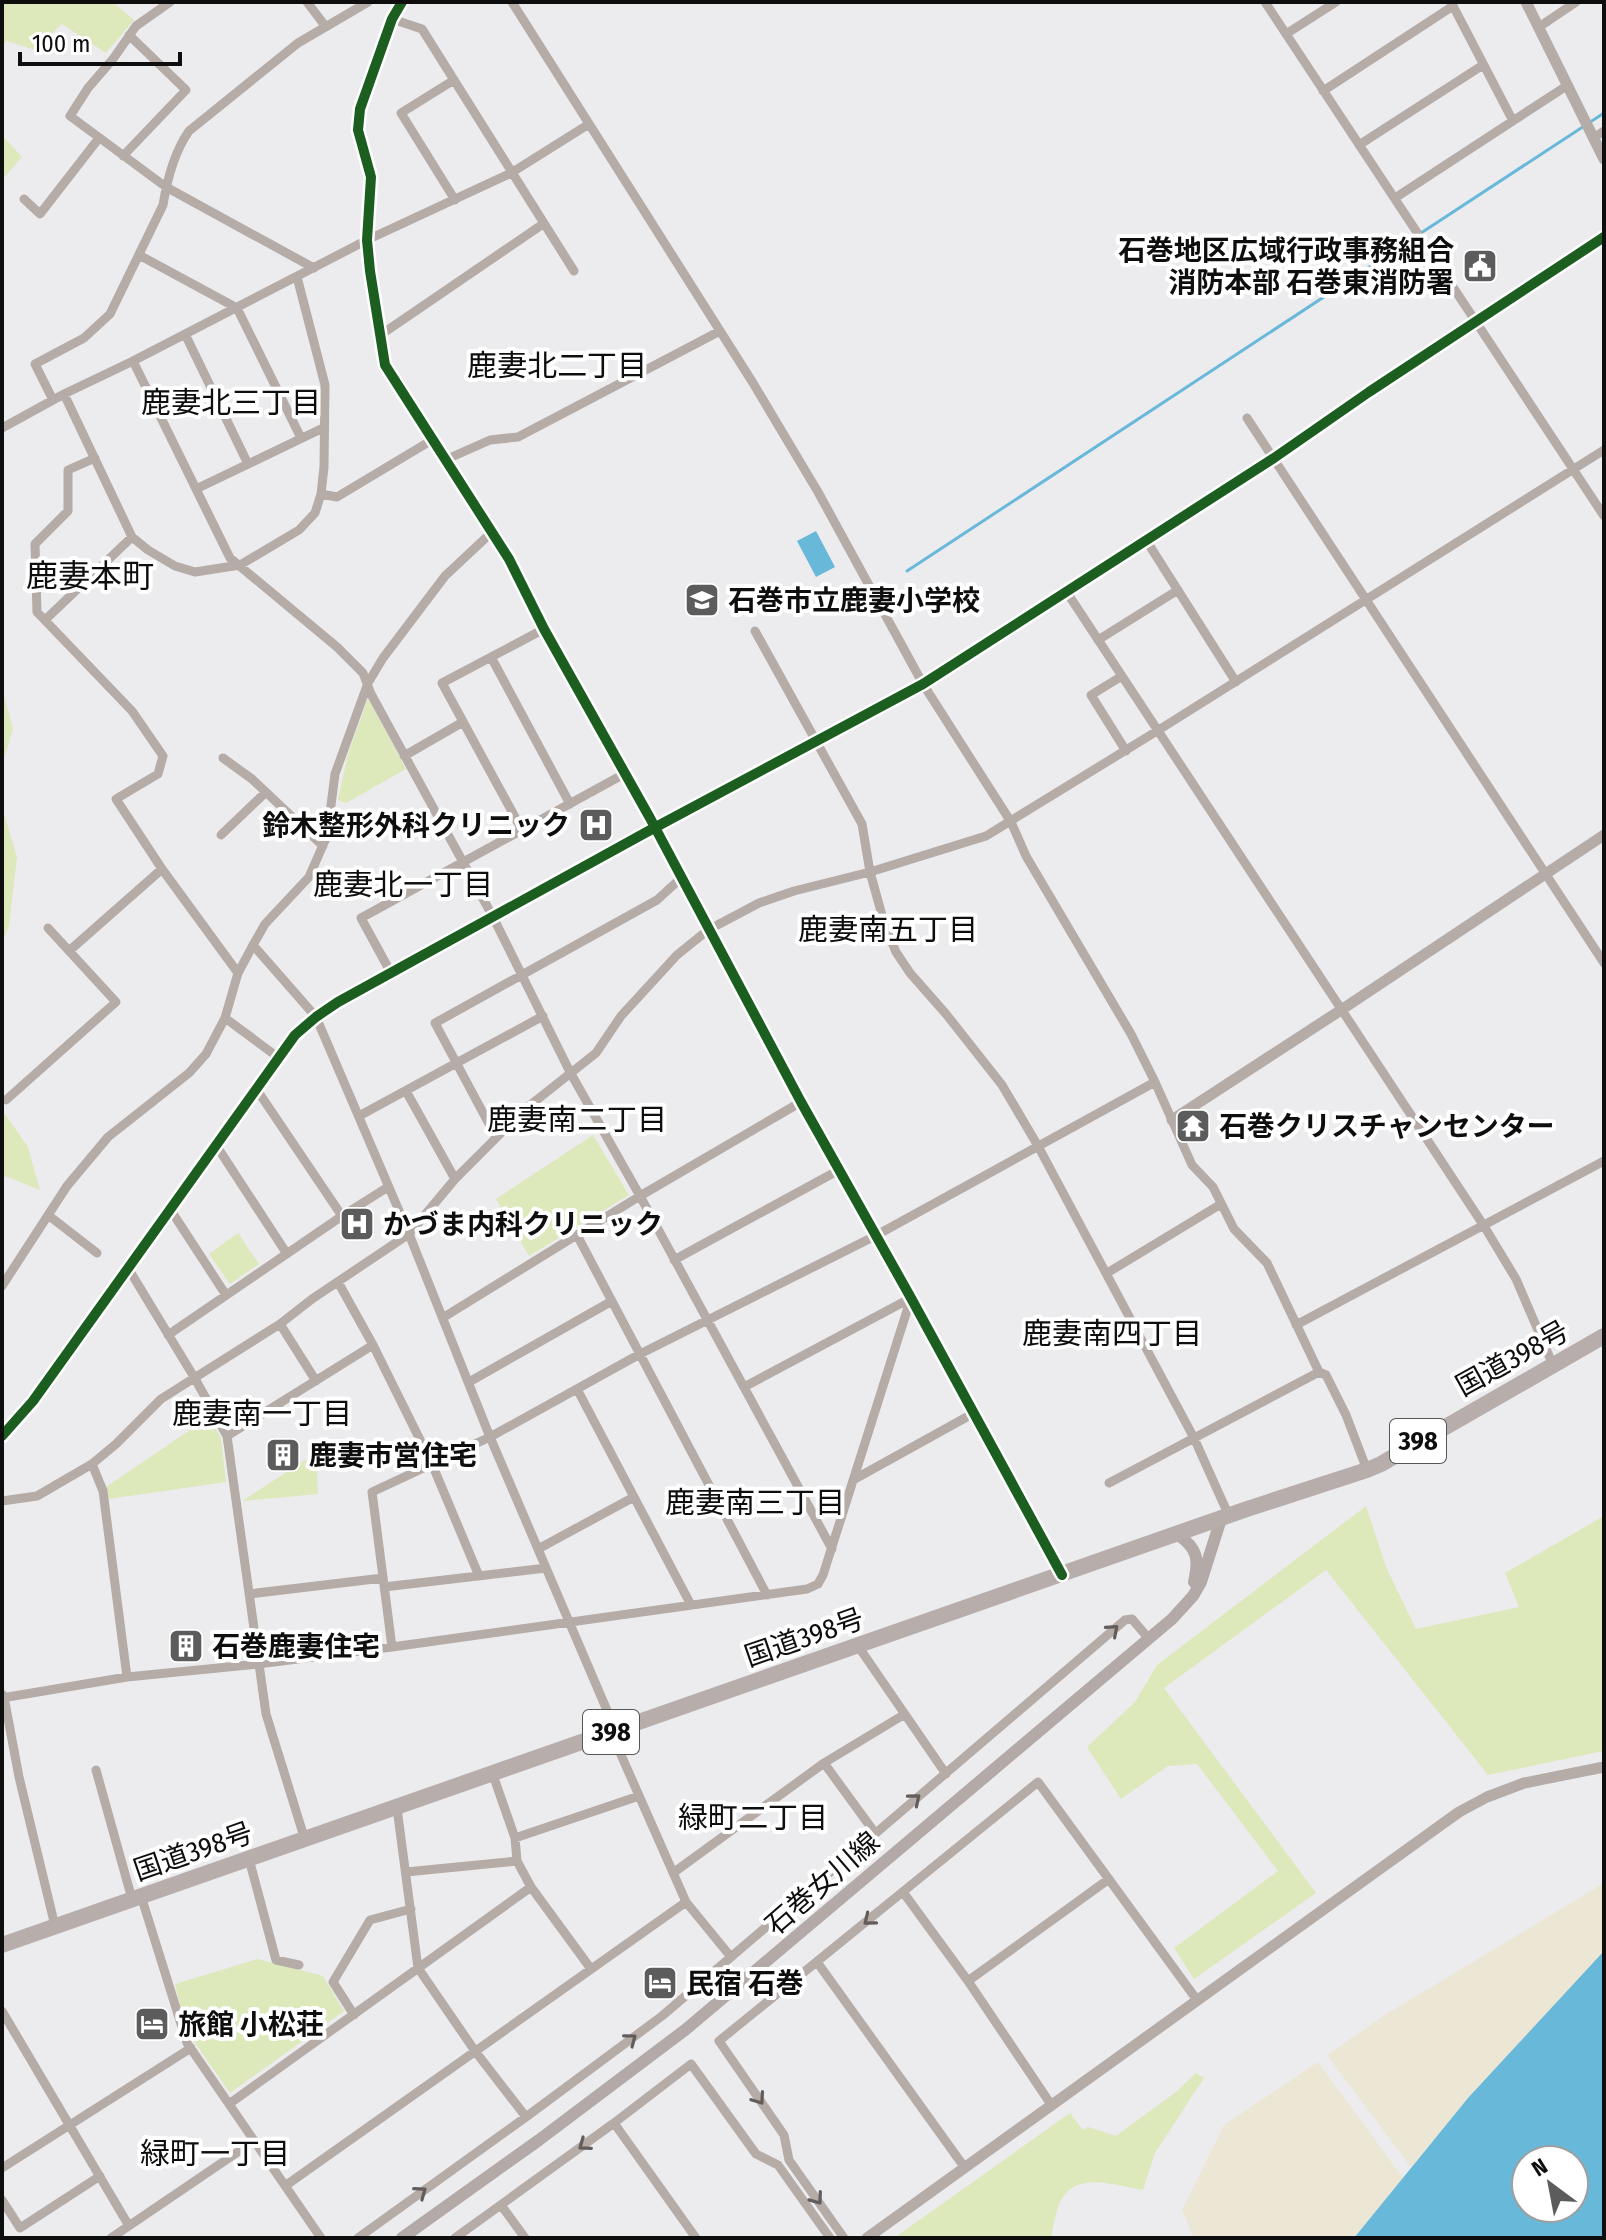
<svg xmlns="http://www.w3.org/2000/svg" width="1606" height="2240" font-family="'Fira Sans Condensed','Noto Sans JP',sans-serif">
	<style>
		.green { fill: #dde8bb }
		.sand { fill: #ece6d4 }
		.water { fill: #68b8da; fill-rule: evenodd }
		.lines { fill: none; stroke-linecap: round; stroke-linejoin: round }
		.stream { stroke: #68b8da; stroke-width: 3 }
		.minor { stroke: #b5aba7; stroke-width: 9 }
		.tertiary { stroke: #b5aba7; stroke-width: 11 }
		.secondary { stroke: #b3a9a6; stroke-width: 12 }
		.trunk { stroke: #b7aeac; stroke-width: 16 }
		.cycleway-casing { stroke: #fff; stroke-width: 15 }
		.cycleway { stroke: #1b5e20; stroke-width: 10 }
		.oneway { stroke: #625c5b }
		.labels { text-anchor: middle; stroke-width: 8; stroke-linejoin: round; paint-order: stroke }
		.shield { fill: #fff; stroke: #565657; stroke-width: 2 }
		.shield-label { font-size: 26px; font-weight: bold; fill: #0e0e0f }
		.poi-label { font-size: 28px; font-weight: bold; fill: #0e0e0f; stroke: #fff; text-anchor: start }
		.street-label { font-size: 28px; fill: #0e0e0f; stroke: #fff }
		.neighbourhood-label { font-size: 30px; fill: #0e0e0f; stroke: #fff }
		.quarter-label { font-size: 32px; fill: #0e0e0f; stroke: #fff }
	</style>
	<rect width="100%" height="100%" fill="#ececef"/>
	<path class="green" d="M2,2H113L134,20L106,53L62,24L35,50L7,41L2,45Z
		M2,135L22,157L2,180Z
		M2,688L13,729L2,765Z
		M368,698L406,769L346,803L338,800L348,754Z
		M2,807L17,857L9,926L2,943Z
		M2,1110L28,1147L40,1190L2,1175Z
		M593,1135L629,1195L529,1256L496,1199Z
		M238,1233L259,1264L230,1284L209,1254Z
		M209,1417L221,1438L226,1482L109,1499L106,1487Z
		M316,1453L318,1494L242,1501Z
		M1366,1506L1386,1567L1416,1629L1519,1607L1505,1573L1604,1516V1751L1488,1775L1326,1570L1164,1688L1316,1893L1194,1979L1174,1948L1278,1871L1197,1764L1168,1766L1121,1799L1087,1747L1135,1702L1157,1665Z
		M258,1959L323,1976L344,2011L230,2093L186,2030L175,1984Z
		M1196,2073L1204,2078L1155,2153L1143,2190C1113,2186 1073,2168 1058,2207C1055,2216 1053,2228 1051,2238H894L1070,2113L1083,2130L1088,2127L1116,2136L1176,2092Z"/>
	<path class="sand" d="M1604,1883V1951L1468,2098L1411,2167L1327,2055L1388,2013Z
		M1318,2062L1403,2178L1354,2238H1194L1182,2210L1224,2125Z"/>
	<path class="water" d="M816,531L835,567L816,577L797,541Z
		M1604,1951V2238H1354L1468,2098ZM1526,2160H1574V2208H1526Z"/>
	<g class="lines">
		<path class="stream" d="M1421,233L1604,113
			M907,571L1415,237"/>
		<path class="minor" d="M170,2L136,26L113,59L88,88L70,116L166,187L314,268
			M307,2L326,27
			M402,2L392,19L360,109L358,130L371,177L367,240L370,271L385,365L509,559L544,629L650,818L801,1102L911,1298L1062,1575
			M512,2L753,383L818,492L923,684L1011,822L1026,856L1131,1034L1155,1082L1192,1165L1213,1187L1234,1229L1267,1263L1319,1372L1326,1375L1346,1415L1367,1470
			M1265,2L1604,516
			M1451,2L1513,121
			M392,19L422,29L574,271
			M1539,27L1576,2
			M1286,34L1336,2
			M454,80L401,113L455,200
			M1323,91L1453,6
			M1593,138L1604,131
			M1359,145L1483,65
			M123,156L186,90L129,35
			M1395,198L1568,85
			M24,199L40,214L99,138
			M139,255L237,308L301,438
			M185,334L248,464
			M379,336L543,224
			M133,361L230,558L337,647L363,673L371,694L493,917L570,1072L640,1196L832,1549
			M64,394L132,537L148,550L175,566L195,572L240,565L299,530L315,513L321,494L324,467L325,385L297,277
			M53,400L35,364L84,338L110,314L163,205C167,180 175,151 189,131L298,43L368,2
			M1247,418L1604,963
			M2,428L64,394L133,361L367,240L511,173L589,124
			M95,458L68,470V511L35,544L37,612L132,711L163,756L158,774L116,799L162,869L238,973
			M445,460L490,440L518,437L720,331
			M196,489L323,428
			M321,494L337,497L432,440
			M1146,540L1236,682
			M1066,591L1484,1226L1516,1279L1553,1365
			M45,620L132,537
			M755,631L862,824L870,872L885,926L896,952L910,973L946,1014L1002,1085L1038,1146L1194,1438L1229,1516
			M1098,640L1178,590
			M491,657L570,804
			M1122,676L1091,695L1126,751
			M404,756L463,722
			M223,758L252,779L323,846
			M522,830L442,683L544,629
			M221,835L266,792
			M253,945L316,1017L409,1234L490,1437L612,1722L614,1739L686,1902L731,1957
			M69,951L162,869
			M391,973L361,918L624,774
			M225,1018L279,1058
			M257,1090L342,1216
			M406,1091L455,1179
			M6,1100L116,1002L48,928
			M359,1116L543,1016
			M496,1137L435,1023L657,900L681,878
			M216,1145L287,1254
			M170,1209L226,1295
			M48,1215L97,1253
			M577,1235L767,1595
			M674,1260L839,1170
			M128,1268L194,1377L227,1436L266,1714L305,1840
			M1107,1273L1221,1204
			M338,1282L373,1345L432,1464L479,1576
			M2,1286L67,1186L108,1137L189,1073L206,1054L225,1018L238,973L253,945L265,924L309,877L327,836L335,774L368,683L383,658L445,576L492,532
			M444,1317L640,1196L801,1102
			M280,1324L316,1381
			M1296,1325L1604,1161
			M168,1335L342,1216L388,1187
			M469,1382L612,1301
			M744,1387L911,1298
			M577,1389L691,1605
			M227,1436L373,1345
			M92,1464L103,1491L127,1677
			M853,1480L974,1413
			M1109,1483L1319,1372
			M2,1501L37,1496L92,1464L116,1444L161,1399L280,1324L312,1299L409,1234L455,1179L524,1110L596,1053L621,1016L677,955L708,930L759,903L794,891L870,872L986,836L1157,731L1604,450
			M538,1549L634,1497
			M384,1587L546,1568
			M249,1594L383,1578
			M858,1646L946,1774
			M392,1647L372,1492L490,1437L640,1354L875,1236L1155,1082
			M2,1694L4,1697L19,1777L55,1926
			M2,1698L127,1677L258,1664L392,1647L807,1589L818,1584L823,1575L911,1298
			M824,1763L875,1833
			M96,1770L132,1899
			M493,1775L515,1838L517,1861L531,1887L591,1969
			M397,1808L418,1968L475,2051L526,2117
			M515,1838L639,1796
			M249,1859L276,1960L299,1965
			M406,1872L517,1861
			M673,1873L824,1763L905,1714
			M903,1892L968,1981L1052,2106
			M141,1896L187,2043L321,2238
			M817,1962L965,2168
			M968,1981L1109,1879
			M2,2011L129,2226
			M354,2015L333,1982L370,1920L411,1909
			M229,2104L531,1887
			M614,2123L696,2238
			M2,2168L191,2048
			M285,2186L686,1902
			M2,2200L20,2228L100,2176
			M501,2205L525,2238
			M111,2238L254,2141
			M358,2238L526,2117L662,2016L1125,1620L1132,1619L1149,1639
			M455,2238L614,2123L691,2064L756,2154L778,2165L830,2238
			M844,2238L789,2160L784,2135L719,2041L1038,1782L1197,2000"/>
		<path class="tertiary" d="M1526,2L1604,159
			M1172,1120L1341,1010L1604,835
			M2,1436L33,1401L295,1035L316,1017L338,1002L654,828L923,684L1274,458L1369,392L1604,237
			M867,2238L1459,1812L1487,1797L1524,1783L1604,1767"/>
		<path class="secondary" d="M1178,1535C1198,1548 1199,1560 1194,1582
			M402,2238L539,2140L685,2030L1172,1619L1193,1596L1201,1582L1221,1519"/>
		<path class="trunk" d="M2,1945L1247,1509L1367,1470L1381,1464L1604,1336"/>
		<g class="cycleway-casing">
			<path id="cycleway" d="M402,2L392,19L360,109L358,130L371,177L367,240L370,271L385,365L509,559L544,629L650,818L801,1102L911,1298L1062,1575
				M2,1436L33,1401L295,1035L316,1017L338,1002L654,828L923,684L1274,458L1369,392L1604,237"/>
		</g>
		<use href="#cycleway" class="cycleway"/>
	</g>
	<defs><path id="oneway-chevron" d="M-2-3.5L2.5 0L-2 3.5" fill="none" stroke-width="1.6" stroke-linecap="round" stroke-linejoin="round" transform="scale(2)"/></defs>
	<g class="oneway">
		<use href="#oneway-chevron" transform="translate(1113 1630) rotate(-41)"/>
		<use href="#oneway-chevron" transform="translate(915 1799) rotate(-40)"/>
		<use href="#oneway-chevron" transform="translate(869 1920) rotate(141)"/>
		<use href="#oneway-chevron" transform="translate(631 2039) rotate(-37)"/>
		<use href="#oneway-chevron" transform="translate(759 2099) rotate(55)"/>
		<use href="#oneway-chevron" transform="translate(584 2145) rotate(144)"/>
		<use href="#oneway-chevron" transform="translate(421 2192) rotate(-36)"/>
		<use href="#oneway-chevron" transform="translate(817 2199) rotate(54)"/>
	</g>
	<defs>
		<g id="civic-square" transform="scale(1.8)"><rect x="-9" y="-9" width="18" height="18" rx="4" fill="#5c5c5d" stroke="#fff"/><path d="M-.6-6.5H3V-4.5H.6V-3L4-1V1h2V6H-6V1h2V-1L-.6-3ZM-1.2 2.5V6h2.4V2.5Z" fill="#fff"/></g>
		<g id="school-square" transform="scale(1.8)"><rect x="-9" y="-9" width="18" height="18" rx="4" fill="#5c5c5d" stroke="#fff"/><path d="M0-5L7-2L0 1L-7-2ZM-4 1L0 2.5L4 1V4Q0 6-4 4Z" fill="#fff"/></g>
		<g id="hospital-square" transform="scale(1.8)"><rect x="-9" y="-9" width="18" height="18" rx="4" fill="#5c5c5d" stroke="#fff"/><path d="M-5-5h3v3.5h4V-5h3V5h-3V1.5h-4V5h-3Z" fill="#fff"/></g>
		<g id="temple-square" transform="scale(1.8)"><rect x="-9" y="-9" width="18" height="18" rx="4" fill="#5c5c5d" stroke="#fff"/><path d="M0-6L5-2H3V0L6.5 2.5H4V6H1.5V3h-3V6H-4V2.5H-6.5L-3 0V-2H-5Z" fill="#fff"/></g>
		<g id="building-square" transform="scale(1.8)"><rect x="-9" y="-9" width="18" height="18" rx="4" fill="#5c5c5d" stroke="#fff"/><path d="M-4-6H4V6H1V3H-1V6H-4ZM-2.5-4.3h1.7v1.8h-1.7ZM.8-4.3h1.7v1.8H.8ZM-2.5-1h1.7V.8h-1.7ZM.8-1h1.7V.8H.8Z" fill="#fff"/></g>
		<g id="hotel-square" transform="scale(1.8)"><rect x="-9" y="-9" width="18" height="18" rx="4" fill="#5c5c5d" stroke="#fff"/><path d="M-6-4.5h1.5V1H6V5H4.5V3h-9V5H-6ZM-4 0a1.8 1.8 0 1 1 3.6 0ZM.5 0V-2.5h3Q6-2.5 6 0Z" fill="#fff"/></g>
	</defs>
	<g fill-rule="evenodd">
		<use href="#civic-square" x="1480" y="266"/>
		<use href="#school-square" x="702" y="600"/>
		<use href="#hospital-square" x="596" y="825"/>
		<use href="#temple-square" x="1193" y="1126"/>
		<use href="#hospital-square" x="357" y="1224"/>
		<use href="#building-square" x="283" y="1455"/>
		<use href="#building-square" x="186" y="1646"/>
		<use href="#hotel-square" x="660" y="1983"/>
		<use href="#hotel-square" x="152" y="2024"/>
	</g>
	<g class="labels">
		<g class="shield">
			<rect x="1390" y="1419" width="56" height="44" rx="6"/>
			<rect x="583" y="1710" width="56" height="44" rx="6"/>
		</g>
		<g class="shield-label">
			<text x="1418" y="1450">398</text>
			<text x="611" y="1741">398</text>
		</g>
		<g class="poi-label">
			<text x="1454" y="260" text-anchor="end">石巻地区広域行政事務組合<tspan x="1454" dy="32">消防本部 石巻東消防署</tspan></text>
			<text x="728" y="610">石巻市立鹿妻小学校</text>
			<text x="570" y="835" text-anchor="end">鈴木整形外科クリニック</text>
			<text x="1219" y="1136">石巻クリスチャンセンター</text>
			<text x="383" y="1234">かづま内科クリニック</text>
			<text x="309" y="1465">鹿妻市営住宅</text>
			<text x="212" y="1656">石巻鹿妻住宅</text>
			<text x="686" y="1993">民宿 石巻</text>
			<text x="178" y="2034">旅館 小松荘</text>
		</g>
		<g class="street-label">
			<text transform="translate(1512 1358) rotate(-29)" y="10">国道398号</text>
			<text transform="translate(804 1637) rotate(-19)" y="10">国道398号</text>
			<text transform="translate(193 1851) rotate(-19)" y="10">国道398号</text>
			<text transform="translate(822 1883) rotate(-41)" y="10">石巻女川線</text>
		</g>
		<g class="neighbourhood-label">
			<text x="557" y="376">鹿妻北二丁目</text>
			<text x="231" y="413">鹿妻北三丁目</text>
			<text x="403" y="895">鹿妻北一丁目</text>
			<text x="888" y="940">鹿妻南五丁目</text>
			<text x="577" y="1130">鹿妻南二丁目</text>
			<text x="1112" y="1344">鹿妻南四丁目</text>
			<text x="262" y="1424">鹿妻南一丁目</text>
			<text x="755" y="1513">鹿妻南三丁目</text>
			<text x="753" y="1828">緑町二丁目</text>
			<text x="215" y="2164">緑町一丁目</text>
		</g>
		<g class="quarter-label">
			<text x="90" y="587">鹿妻本町</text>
		</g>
	</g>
	<rect width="1606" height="2240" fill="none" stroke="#0e0e0f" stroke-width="8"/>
	<g transform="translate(1550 2184) rotate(328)"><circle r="38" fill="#ffffff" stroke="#9f9f9f" stroke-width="2"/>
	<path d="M0-6L14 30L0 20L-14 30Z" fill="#5c5c5d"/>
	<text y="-12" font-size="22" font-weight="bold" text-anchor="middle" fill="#0e0e0f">N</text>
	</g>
	<path d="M20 52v12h160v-12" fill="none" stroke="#0e0e0f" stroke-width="4"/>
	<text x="32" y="52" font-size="24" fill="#0e0e0f" stroke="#ffffff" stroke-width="6" paint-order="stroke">100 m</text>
</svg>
